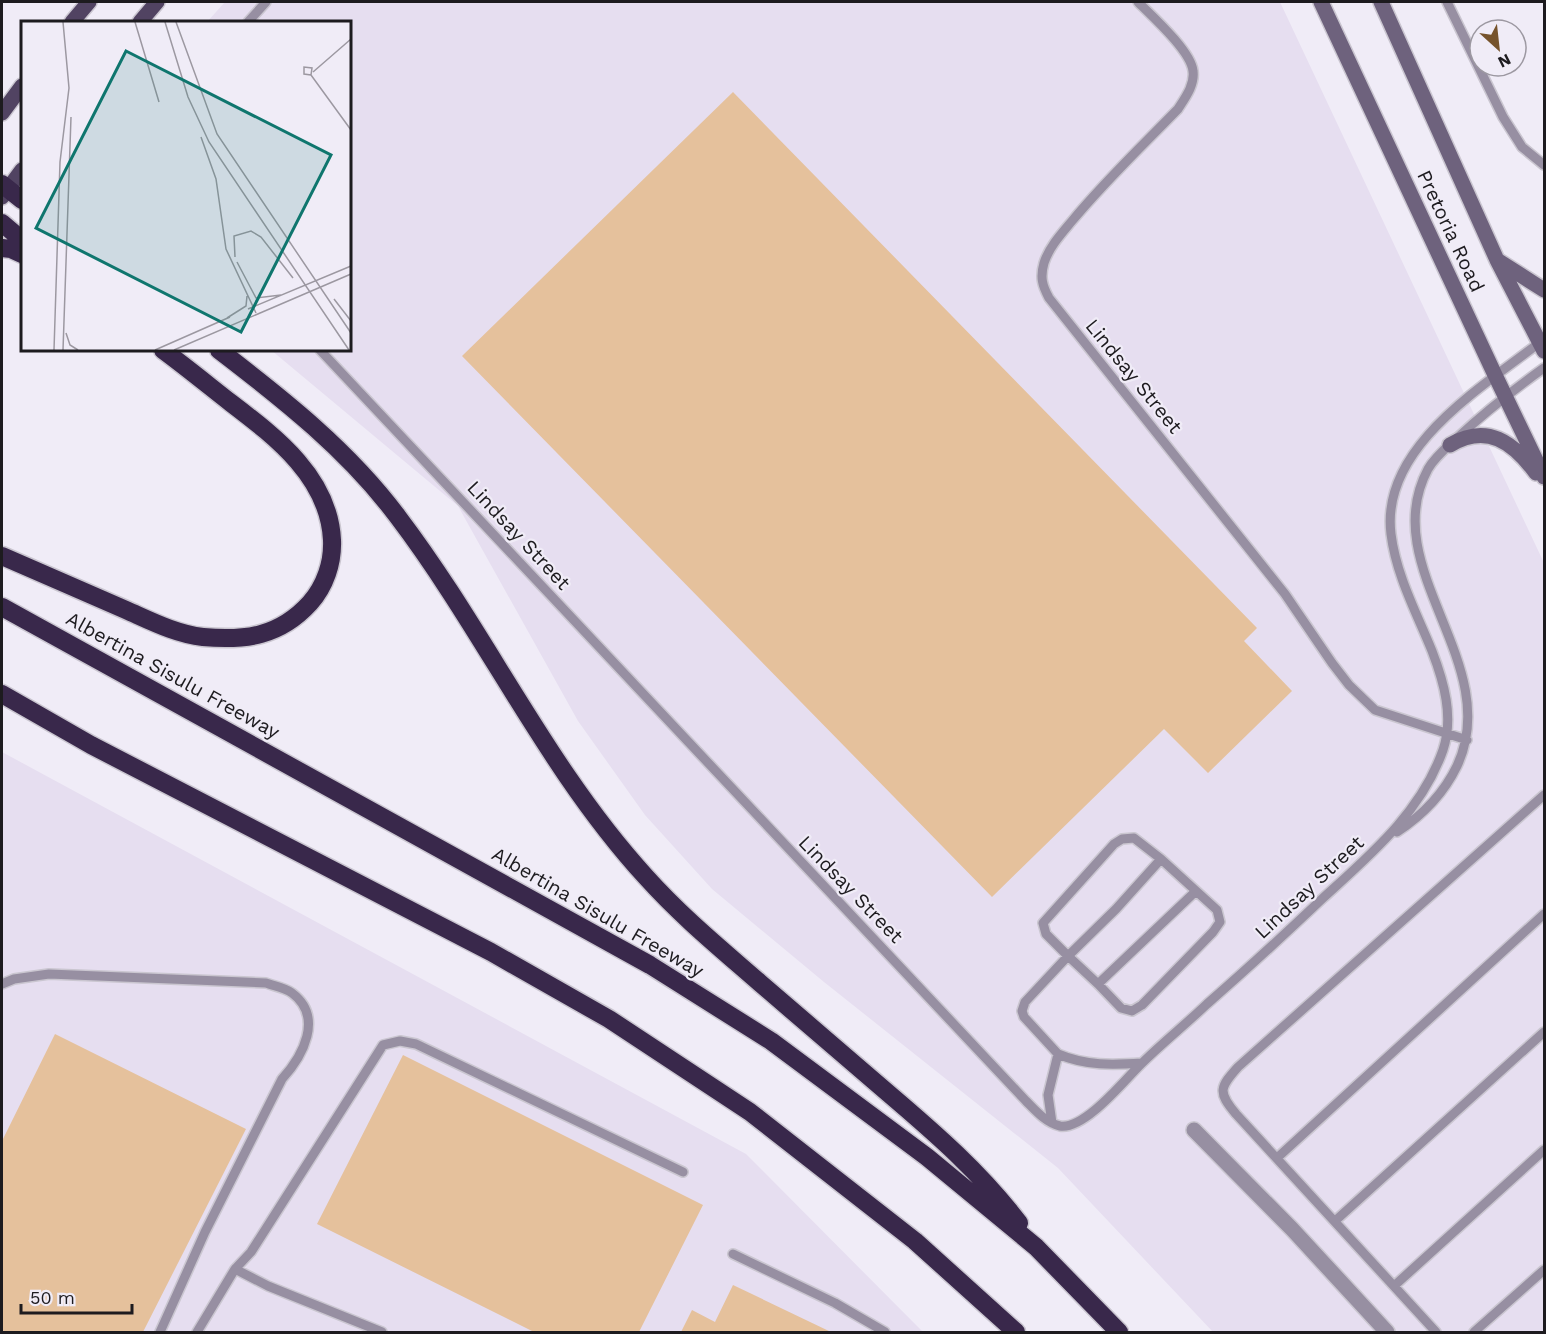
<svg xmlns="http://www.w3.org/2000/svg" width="1546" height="1334" font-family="'Work Sans',sans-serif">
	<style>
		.built { fill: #e6def0 }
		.building { fill: #e5c19c }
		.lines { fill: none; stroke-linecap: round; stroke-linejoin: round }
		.service-casing { stroke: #cac6d0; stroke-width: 12 }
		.minor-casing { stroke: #cac6d0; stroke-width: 18 }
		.secondary-casing { stroke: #cac6d0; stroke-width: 18 }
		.primary-casing { stroke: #cac6d0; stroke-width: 18 }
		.motorway-casing { stroke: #cac6d0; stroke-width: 21 }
		.service { stroke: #978fa2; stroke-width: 9 }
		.minor { stroke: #978fa2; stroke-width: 15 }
		.secondary { stroke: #6e627d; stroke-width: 15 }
		.primary { stroke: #514362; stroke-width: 15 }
		.motorway { stroke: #39284b; stroke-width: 18 }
		.labels { text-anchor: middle; stroke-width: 4.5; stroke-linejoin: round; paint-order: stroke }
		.street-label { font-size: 20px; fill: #1d1b1f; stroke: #f0ecf7 }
		.inset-road { fill: none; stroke: #9c98a1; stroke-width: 1.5 }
		.view { fill: #0f766e; fill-opacity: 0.15; stroke: #0f766e; stroke-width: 3 }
		.inset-edge { fill: none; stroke: #1d1b1f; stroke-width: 3 }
	</style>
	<rect width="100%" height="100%" fill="#f0ecf7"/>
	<path class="built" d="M225,2H1280L1544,563V1332H1213L1058,1168L824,982L712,889L645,815L578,721L458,506L271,350H350V22H207Z
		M2,752L746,1154L923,1332H2Z"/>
	<path class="building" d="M733,92L1257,628L1244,641L1292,691L1208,773L1164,729L992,897L462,356Z
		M55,1034L246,1129L143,1332H2V1141Z
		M403,1055L703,1205L639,1332H534L317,1224Z
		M733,1285L831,1332H681L692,1310L715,1322Z"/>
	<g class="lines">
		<g class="service-casing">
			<path id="service" d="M1138,2C1152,16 1191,51 1193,71C1195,85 1185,98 1178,109C1142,146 1105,181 1072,221C1062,233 1049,247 1044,263C1040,277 1042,285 1049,298L1285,594L1332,663L1349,685L1375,710L1467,740
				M1447,2L1503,117L1522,147L1544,165
				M248,22L266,2
				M320,350L1026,1101C1035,1110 1046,1123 1060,1126C1084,1130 1123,1082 1139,1066C1161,1044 1185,1025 1207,1004C1246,970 1284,935 1322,899C1369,856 1421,813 1443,750C1454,717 1444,682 1432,651C1417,614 1396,575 1391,534C1380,447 1484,386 1543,340
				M1397,832C1423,815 1443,795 1457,766C1505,663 1375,568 1428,469C1435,457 1446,448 1456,439C1484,413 1513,390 1544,368
				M1161,859L1116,909L1068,956L1098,984L1196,891
				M2,984L14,979L49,974L266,983C274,986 286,988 292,993C324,1017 303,1056 282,1079L205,1232L160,1332
				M1058,1054L1024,1017L1022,1011L1025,1002L1068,956L1046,934L1043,923L1114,844L1122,839L1134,838L1161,859L1217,910L1220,922L1213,932L1142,1005L1132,1011L1121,1008L1098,984
				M1052,1123L1048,1095L1058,1054C1086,1066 1113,1065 1142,1063
				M1277,1158L1544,914
				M1335,1221L1544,1032
				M733,1254L835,1303L885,1332
				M235,1269L251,1252L383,1045L400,1041L416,1044L683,1172
				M1394,1286L1544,1150
				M197,1332L235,1269L268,1286L382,1332
				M1436,1332L1236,1114C1217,1092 1220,1087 1238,1067L1544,795
				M1474,1332L1544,1270"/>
		</g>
		<g class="minor-casing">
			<path id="minor" d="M1194,1130L1292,1229L1387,1332"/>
		</g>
		<g class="secondary-casing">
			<path id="secondary" d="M1321,2L1495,375L1544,477
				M1381,2L1497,260L1544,351
				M1497,260L1544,290
				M1450,445C1487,423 1513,442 1536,473"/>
		</g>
		<g class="primary-casing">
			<path id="primary" d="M72,22L89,2
				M140,22L157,2
				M2,113L22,86
				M2,197L22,170"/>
		</g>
		<g class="motorway-casing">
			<path id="motorway" d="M2,184L22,200
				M2,223L22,240
				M2,248L11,249L22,254
				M219,350C283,399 349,451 398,517C486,633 547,769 646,877C682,917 720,948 760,983C803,1020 845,1056 888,1093C935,1133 981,1173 1019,1223
				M2,556C43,574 85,592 126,610C151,621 176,634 203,637C246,641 280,636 310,603C325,586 333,563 332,540C329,478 277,438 231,403C208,385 186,367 163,350
				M2,607L650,965L771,1041L927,1157L1036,1247L1119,1332
				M2,694L91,745L491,952L609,1019L750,1112L915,1241L1016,1332"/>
		</g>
		<use href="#service" class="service"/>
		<use href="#minor" class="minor"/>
		<use href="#secondary" class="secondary"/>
		<use href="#primary" class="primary"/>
		<use href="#motorway" class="motorway"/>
	</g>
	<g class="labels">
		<g class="street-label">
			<text transform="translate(1451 231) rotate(65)" y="7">Pretoria Road</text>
			<text transform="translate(1134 376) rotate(51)" y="7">Lindsay Street</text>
			<text transform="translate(519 535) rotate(47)" y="7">Lindsay Street</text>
			<text transform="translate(173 675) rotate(29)" y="7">Albertina Sisulu Freeway</text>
			<text transform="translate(1309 887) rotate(-43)" y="7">Lindsay Street</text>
			<text transform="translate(851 889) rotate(46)" y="7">Lindsay Street</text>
			<text transform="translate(598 912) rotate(30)" y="7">Albertina Sisulu Freeway</text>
		</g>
	</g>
	<g transform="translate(21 21)">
		<rect width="330" height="330" fill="#f0ecf7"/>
		<path class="inset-road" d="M114,1L138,81M144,1L167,76L188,121L328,329M155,1L196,113L330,312M292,51L330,18M290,54L283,53V46L291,47L290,54L330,109M180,116L195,158L205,228L235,292M214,236L213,215L230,210L240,216L272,257M216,241L235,277L260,274M313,278L330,300M227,288L330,245M206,297L225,285L226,275M45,312L49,324L57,329M33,329L39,141L48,67L42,1M42,329L50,96M134,329L209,296M153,329L330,253"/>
		<path class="view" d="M105,30L310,134L220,311L15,207Z"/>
		<rect width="330" height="330" class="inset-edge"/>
	</g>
	<rect width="1546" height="1334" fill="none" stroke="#1d1b1f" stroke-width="6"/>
	<g transform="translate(1498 48) rotate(153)"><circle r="28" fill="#f0ecf7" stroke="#9c98a1" stroke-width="1.5"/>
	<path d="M0-4.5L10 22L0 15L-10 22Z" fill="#76532c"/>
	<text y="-9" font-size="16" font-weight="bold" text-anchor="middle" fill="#1d1b1f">N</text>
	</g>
	<path d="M21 1304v9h111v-9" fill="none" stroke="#1d1b1f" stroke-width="3"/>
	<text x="30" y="1304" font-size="18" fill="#1d1b1f" stroke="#f0ecf7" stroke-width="4.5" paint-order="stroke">50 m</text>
</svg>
